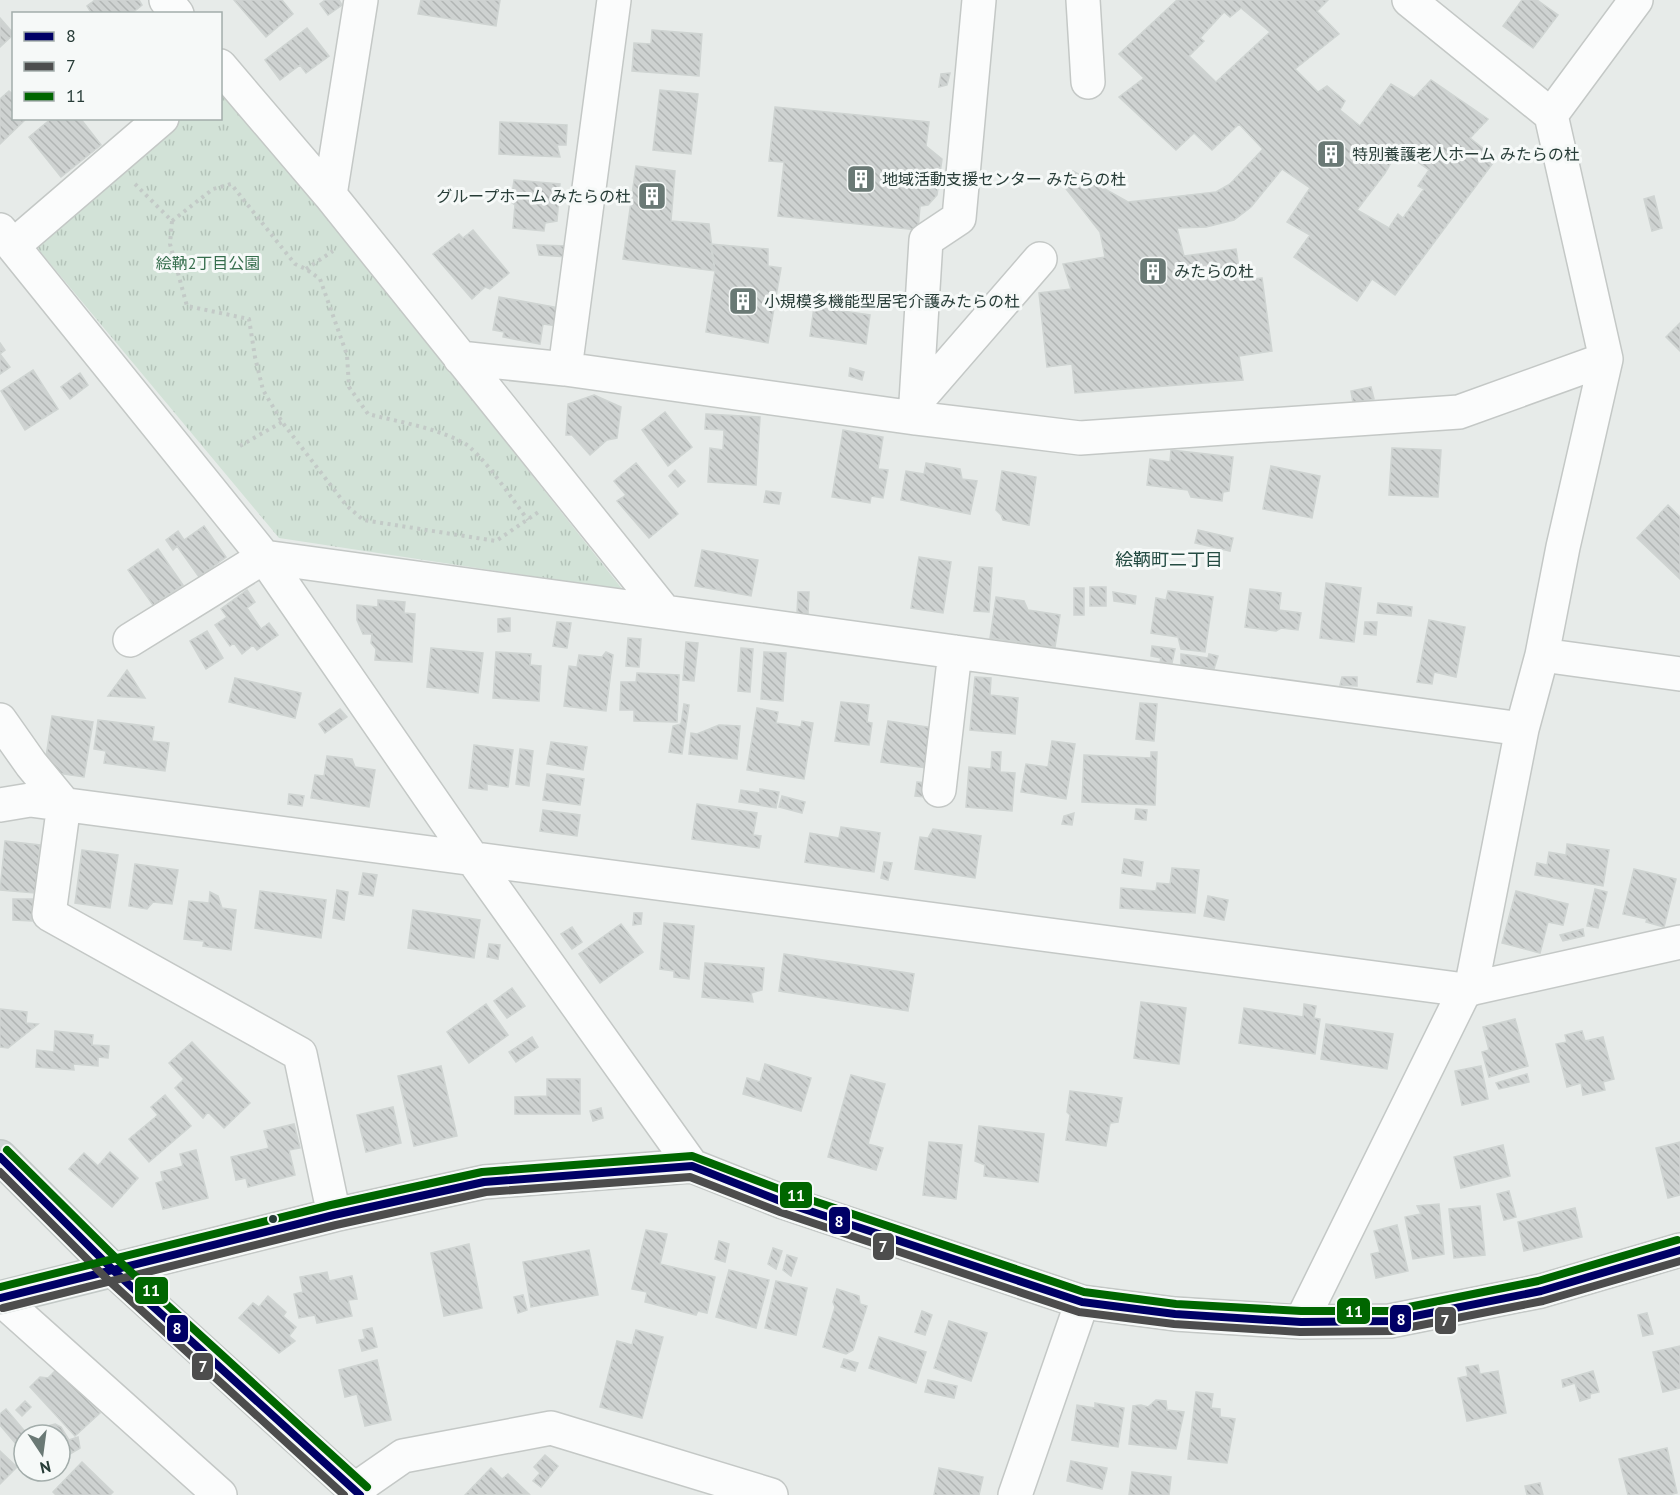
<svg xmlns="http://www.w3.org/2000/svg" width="1680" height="1495" font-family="'PT Sans','Noto Sans JP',sans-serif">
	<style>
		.park { fill: url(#park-tufts) }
		.building { fill: url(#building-back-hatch); stroke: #cfd4d2; stroke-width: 1.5; fill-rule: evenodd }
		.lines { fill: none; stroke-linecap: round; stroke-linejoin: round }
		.minor-casing { stroke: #c4c8c6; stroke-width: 36 }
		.major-casing { stroke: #c3c9c7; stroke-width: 36 }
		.path { stroke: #c3cac7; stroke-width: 4; stroke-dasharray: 3 4.5; stroke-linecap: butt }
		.minor { stroke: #fbfcfc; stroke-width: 33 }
		.major { stroke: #cfd5d4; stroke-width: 33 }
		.bus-1-casing { stroke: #f6f9f8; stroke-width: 12 }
		.bus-2-casing { stroke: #f6f9f8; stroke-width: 12 }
		.bus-3-casing { stroke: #f6f9f8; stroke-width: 12 }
		.bus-1 { stroke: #006; stroke-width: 8 }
		.bus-2 { stroke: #4d4d4d; stroke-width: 8 }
		.bus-3 { stroke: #060; stroke-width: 8 }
		.bus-dot { fill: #273c37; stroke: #f6f9f8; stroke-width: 2 }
		.labels { text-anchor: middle; stroke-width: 6; stroke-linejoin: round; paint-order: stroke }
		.poi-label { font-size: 16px; fill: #273c37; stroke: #f6f9f8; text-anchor: start }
		.park-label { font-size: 16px; fill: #366e4d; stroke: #f6f9f8 }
		.neighbourhood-label { font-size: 18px; fill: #254c43; stroke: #f6f9f8 }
		.line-badge { stroke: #f6f9f8; stroke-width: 2 }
		.badge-label { font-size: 16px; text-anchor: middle; font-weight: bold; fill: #fff }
	</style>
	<defs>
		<pattern id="park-tufts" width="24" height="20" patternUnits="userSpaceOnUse" patternTransform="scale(1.5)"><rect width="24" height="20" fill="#d2e2d7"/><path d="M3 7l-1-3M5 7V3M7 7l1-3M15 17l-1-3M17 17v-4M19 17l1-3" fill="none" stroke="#b4c3b9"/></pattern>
		<pattern id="building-back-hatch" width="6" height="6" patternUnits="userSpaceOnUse" patternTransform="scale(1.5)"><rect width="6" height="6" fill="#ced2d1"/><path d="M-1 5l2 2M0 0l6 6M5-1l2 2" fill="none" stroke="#b1b5b4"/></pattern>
	</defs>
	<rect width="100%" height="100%" fill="#e7ebe9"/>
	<path class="park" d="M222,84L623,590L279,538L33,243L181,119L220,118Z"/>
	<path class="building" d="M95,0H139L142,5L131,14H92L87,6Z
		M234,0H282L293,14L266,37Z
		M325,0H339L342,5L328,15L320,4Z
		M421,0H500L496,26L418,14Z
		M1177,0H1328L1317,11L1339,34L1295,69L1318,92L1327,86L1345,101L1340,110L1360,126L1391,84L1414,98L1431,80L1488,119L1470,138L1496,159L1395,295L1372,279L1357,301L1294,257L1310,235L1287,222L1310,188L1282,169L1239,124L1212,150L1194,133L1176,150L1119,97L1144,78L1119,54ZM1241,8L1270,32L1216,82L1189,56L1204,41L1200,38L1224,12L1230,17ZM1399,149L1429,170L1418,186L1424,189L1403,218L1398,214L1389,228L1357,210L1385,173Z
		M1522,0H1537L1558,15L1533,48L1503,26Z
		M0,18L14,34L0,47Z
		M307,28L329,56L306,73L300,65L280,80L265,60Z
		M652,30L702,34L699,76L632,71L634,43L651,44Z
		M950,73L947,85L939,87L941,74Z
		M660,90L698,94L691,154L653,150Z
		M9,91L14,95V118H27L0,144V99Z
		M775,107L929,122L926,146L942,159L937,195L928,205L920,206L918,230L778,216L784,162L769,161Z
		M52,118H80L101,145L61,177L29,137Z
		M500,122L567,125L566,145H557L560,157L499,154Z
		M1262,150L1282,169L1251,207L1234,220L1206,227L1177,228L1184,256L1236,249L1241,280L1262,278L1272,351L1239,356L1243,380L1075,393L1072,364L1047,367L1039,293L1071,289L1063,264L1105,257L1100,232L1063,185L1073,171L1128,202L1216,192L1230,184Z
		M636,166L675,171L671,221L709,224L715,271L623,259Z
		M514,180L560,184L557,221L545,223L544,231L513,228L515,205L511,202Z
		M1654,196L1662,228L1652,231L1644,199Z
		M473,230L509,273L490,289L485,287L472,299L433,254L459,234L463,238Z
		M710,244L768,249V266L781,268L768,343L706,332L715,271Z
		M537,245L569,246L568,257L539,255Z
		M499,297L560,308L557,326L543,324L540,344L503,337L504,332L493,330Z
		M814,307L870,315L866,344L810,336Z
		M1680,323V351L1666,337Z
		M0,343L5,350L0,354L10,367L0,374Z
		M850,368L864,372L862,380L849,376Z
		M33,370L58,409L25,430L1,391Z
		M80,373L88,385L70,399L61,387Z
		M1371,387L1374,399L1353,403L1351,391Z
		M594,395L621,407L617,438L607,440L590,455L572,435H566L568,404Z
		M665,412L692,447L668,466L642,430Z
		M706,414L760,417L756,485L708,482L710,448L723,450L724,430L705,429Z
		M843,430L883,437L878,469L888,470L883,498L871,496L870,503L832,497Z
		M1392,448L1441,450L1438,497L1389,495Z
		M1171,450L1233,457L1229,491L1223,492L1222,501L1191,497L1188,490L1147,485L1150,459L1170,462Z
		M636,463L678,514L649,538L617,501L626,495L614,481Z
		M926,463L960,469L962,479L977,481L970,514L901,500L906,471L924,474Z
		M1271,466L1320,476L1312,518L1263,509Z
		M675,470L685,481L678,487L669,476Z
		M1002,471L1036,477L1029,525L1003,520L1001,515L996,510Z
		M766,491L781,493L779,504L764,502Z
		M1668,505L1680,517V579L1637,538Z
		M204,526L226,557L199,577L177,546L173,550L166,540L178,531L184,540Z
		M1198,530L1233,538L1230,551L1195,543Z
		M158,549L183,585L153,605L128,570Z
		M702,550L758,560L751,596L695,586Z
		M919,557L951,562L943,613L911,608Z
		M979,567L992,568L989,612L974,611Z
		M1326,583L1361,588L1354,642L1320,638Z
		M1090,587H1106V606H1090Z
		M1074,588H1084V615H1074Z
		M1250,589L1281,593L1279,610L1301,613L1298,630L1281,628L1276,631L1245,627Z
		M247,590L255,602L247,608L261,629L269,623L278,635L257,650L253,645L242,654L234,643L230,646L215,625L227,617L221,609Z
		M1168,591L1213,597L1205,652L1181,649L1178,637L1151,633L1156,598L1166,600Z
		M798,592H809L808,614H797Z
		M1113,592L1136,596L1135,604L1114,601Z
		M996,597L1024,601L1028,610L1060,615L1055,647L990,638Z
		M378,600L405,602L404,613L415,614L412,662L375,660L376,649L371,643L372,634H363L357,620V605L378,607Z
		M1378,603L1412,607L1411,616L1377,613Z
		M510,618V631L498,632V619Z
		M1429,620L1465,627L1456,677L1434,672L1432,684L1417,682Z
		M557,622L571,623L567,648L553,646Z
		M1365,622H1377L1376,635L1364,634Z
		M207,631L223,658L206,669L190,641Z
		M628,638L641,639L639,667L626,666Z
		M686,642L698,643L694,681L683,680Z
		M1152,646L1175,649L1172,663L1160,662L1161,658L1151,656Z
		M431,648L483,653L478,693L427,687Z
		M741,648L753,649L750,692L738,691Z
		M496,652L531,654L530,665L541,666L539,701L493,698Z
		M606,652L613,655L606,711L564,706L569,666L577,667L579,655L602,657Z
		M764,652L786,653L783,701L761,699Z
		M1181,654L1208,658L1209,654L1218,656L1214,669L1181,664Z
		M127,670L145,698L108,696Z
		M637,673L679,675L677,722L634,721V710H620L621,682H636Z
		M975,677L991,678L990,695L1018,698L1015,734L970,730Z
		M1342,677H1357V686L1340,685Z
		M235,678L301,693L295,718L229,702Z
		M841,702L869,705L867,722L872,723L869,745L835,741Z
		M1140,703L1157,704L1154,741L1136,739Z
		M684,704L689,705L682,754L669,752L673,726L681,724Z
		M757,708L778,712L776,723L801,727L802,721L813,723L804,779L747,770Z
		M340,709L347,717L325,733L319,724Z
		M52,716L93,722L84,777L44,771Z
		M98,720L154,727L152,741L169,743L165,771L104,763L106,751L94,749Z
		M888,721L933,728L927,768L881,762Z
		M719,725L740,726L737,759L689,754L691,733L697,734Z
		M1052,741L1075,744L1066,799L1021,792L1026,764L1048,767Z
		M551,742L587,747L583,770L547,764Z
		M474,745L513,750L508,787L487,784V790L469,788Z
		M520,749L533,751L529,786L516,784Z
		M992,752H1001L1000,772L1015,773L1012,811L966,807L969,767L991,769Z
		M1151,752H1157L1155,805L1082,802L1084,755L1151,758Z
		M327,756L352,759L355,767L375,770L369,807L311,798L315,775L324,776Z
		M547,774L584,779L580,805L543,800Z
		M917,782L927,783L926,797L915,796Z
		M760,789L779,792L776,808L739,802L741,790L760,793Z
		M289,794L304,796L302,806L288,804Z
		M782,796L805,802L802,813L779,807Z
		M697,804L757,813L753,835L761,836L759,848L692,839Z
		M1136,809L1147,810L1146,820L1135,819Z
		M543,810L580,815L577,836L540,831Z
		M1074,813L1072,825L1062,824L1064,816Z
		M841,827L880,833L874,872L805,862L810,833L839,838Z
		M933,829L981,836L975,878L915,869L920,837L928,838Z
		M5,841L40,845L35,893L0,890Z
		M1567,844L1609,850L1603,886L1535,875L1537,863L1547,865L1549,852L1566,855Z
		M82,850L118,855L110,908L75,903Z
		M1124,859L1143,862L1141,876L1122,873Z
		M884,862L892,863L888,880L881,878Z
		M135,864L178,870L172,904L153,902L147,909L129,906Z
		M1172,868L1199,870L1195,913L1120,908L1121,888L1156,891L1157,883L1170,884Z
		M1634,869L1676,879L1664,927L1646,922L1647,919L1623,914Z
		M363,873L377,875L373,896L359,894Z
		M1595,889L1607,892L1598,928L1587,926Z
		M337,890L348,892L344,920L333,918Z
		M260,891L326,900L321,938L255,928Z
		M1516,891L1568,904L1563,925L1548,922L1540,953L1502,943Z
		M210,892L218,896L222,908L236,910L231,950L203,946L204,941L184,939L189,901L209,903Z
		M1208,896L1228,900L1224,920L1204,916Z
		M13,899H33L32,921L13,920Z
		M413,910L480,920L474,958L408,948Z
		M634,913H642L641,924L633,925Z
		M664,923L694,926L689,979L674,977V971L660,969Z
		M621,924L643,952L600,983L579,954Z
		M572,927L582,942L572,949L561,934Z
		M1583,929L1584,936L1563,941L1560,935Z
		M489,944L500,945L498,959L487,957Z
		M784,954L914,974L908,1011L779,991Z
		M705,963L764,968L762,990L751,993L753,1002L702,997Z
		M512,988L525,1006L507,1018L494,1001Z
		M1141,1002L1186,1008L1179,1064L1134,1058Z
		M486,1004L508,1035L469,1063L447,1032Z
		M1304,1004L1316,1006L1314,1018L1320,1019L1315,1054L1239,1043L1244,1008L1303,1017Z
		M0,1009L27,1012L26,1023L38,1024L8,1048L0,1047Z
		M1515,1019L1528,1066L1489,1077L1482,1052L1489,1050L1483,1027Z
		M1326,1024L1393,1034L1387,1069L1321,1059Z
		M55,1031L93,1035L92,1045L109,1046L108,1058L98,1057V1066L73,1064L74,1070L36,1067L37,1050L54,1052Z
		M1582,1031L1585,1041L1603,1037L1614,1079L1603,1082L1605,1090L1583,1095L1581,1083L1567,1087L1556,1044L1567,1042L1565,1035Z
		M532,1037L538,1047L516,1062L509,1052Z
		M192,1042L250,1103L224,1128L208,1112L203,1118L175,1088L184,1079L169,1063Z
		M765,1064L811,1078L801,1111L743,1094L747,1078L760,1082Z
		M441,1066L457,1136L414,1146L398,1076Z
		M1481,1066L1488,1099L1462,1105L1455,1071Z
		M1527,1074L1529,1082L1499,1089L1496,1083Z
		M851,1075L885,1084L868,1144L883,1148L876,1170L828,1157Z
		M547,1079H580V1114H515V1097L547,1096Z
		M1070,1091L1122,1098L1118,1122L1110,1123L1106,1146L1066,1140L1070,1115L1067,1112Z
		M165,1095L191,1126L149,1162L129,1139L158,1115L151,1107Z
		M393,1107L401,1143L366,1152L357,1115Z
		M601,1108L603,1118L593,1121L590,1111Z
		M294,1124L300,1148L289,1150L295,1175L248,1187L246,1178L236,1180L231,1157L269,1148L264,1131Z
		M979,1126L1044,1134L1038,1182L984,1176L985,1165L975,1161Z
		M929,1142L962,1145L956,1199L923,1195Z
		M1680,1142V1195L1668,1198L1656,1148Z
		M1503,1145L1510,1176L1461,1188L1454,1157Z
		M196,1150L208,1198L163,1209L156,1183L163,1181L161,1172L183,1166L180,1154Z
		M110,1152L138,1178L112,1207L69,1169L84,1153L98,1166Z
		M1509,1191L1516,1217L1504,1220L1497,1194Z
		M1439,1204L1444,1254L1413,1259L1405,1217L1421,1214L1417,1206Z
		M1480,1206L1485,1255L1454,1258L1449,1209Z
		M1575,1208L1582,1237L1524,1251L1518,1222Z
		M1397,1225L1408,1271L1376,1278L1371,1254L1380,1252L1374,1231Z
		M646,1230L667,1234L660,1264L715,1277L707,1313L698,1311L696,1315L645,1302L647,1292L632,1289Z
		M719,1241L729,1244L725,1262L715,1259Z
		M469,1244L482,1308L444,1316L431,1253Z
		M773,1248L782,1251L776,1269L768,1264Z
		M589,1250L598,1295L531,1307L523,1262Z
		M787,1255L797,1258L791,1276L783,1270Z
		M729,1270L769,1280L756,1328L716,1317Z
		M327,1272L329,1281L352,1276L357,1299L348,1300L352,1316L317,1323L315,1315L299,1318L294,1294L303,1292L300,1277Z
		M776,1281L807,1288L796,1335L765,1328Z
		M837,1289L859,1296L860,1304L867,1306L853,1350L846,1354L823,1347L835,1307L833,1302Z
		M523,1295L527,1310L518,1313L514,1297Z
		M268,1296L286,1312L283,1316L296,1327L289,1336L295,1341L279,1353L239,1318L253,1303L259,1307Z
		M922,1311L932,1315L925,1335L915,1332Z
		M1647,1313L1653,1334L1643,1336L1638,1315Z
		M949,1321L987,1333L971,1381L934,1368Z
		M372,1328L377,1347L362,1351L359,1340L365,1339L363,1330Z
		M636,1330L663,1337L642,1418L600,1407L617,1341L632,1345Z
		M879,1337L926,1352L916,1383L869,1368Z
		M1680,1346V1388L1663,1392L1653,1352Z
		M844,1359L858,1363L855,1371L841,1367Z
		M377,1360L391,1420L365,1426L357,1394L345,1397L339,1370Z
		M1478,1365L1480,1374L1498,1371L1506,1413L1467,1421L1458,1378L1468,1376L1466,1367Z
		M55,1371L60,1375L65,1374L100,1413L75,1436L30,1387L40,1377L48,1378Z
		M1593,1371L1599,1392L1590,1394V1398L1580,1401L1575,1383L1563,1387L1562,1380Z
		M928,1380L957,1386L954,1398L925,1392Z
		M1196,1392L1213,1394L1211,1408L1220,1409V1417L1235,1419L1227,1463L1188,1459Z
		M1156,1400L1166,1401L1167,1410L1184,1412L1176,1449L1129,1444L1133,1406L1141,1405L1148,1407Z
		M25,1401L31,1407L22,1416L16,1410Z
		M1095,1403L1124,1408L1118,1447L1072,1440L1077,1405L1095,1408Z
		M6,1409L27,1434L16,1444L0,1425V1414Z
		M55,1424L61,1427L69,1440L78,1437L80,1448L60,1460V1435H49L44,1427Z
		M1667,1448L1677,1493L1668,1495H1628L1619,1459Z
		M0,1451L17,1467L0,1484Z
		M545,1455L558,1466L541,1487L533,1481L540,1473L534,1467Z
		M1071,1461L1107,1468L1102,1489L1067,1481Z
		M82,1462L113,1492L110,1495H56L53,1492Z
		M491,1468L502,1479L508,1474L529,1494L465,1495Z
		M939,1468L983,1477L979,1495H934Z
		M1132,1472L1171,1477L1169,1495H1129Z
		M1540,1483L1543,1495H1527L1525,1486Z"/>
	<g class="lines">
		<g class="minor-casing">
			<path id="minor" d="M166,0L177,14
				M1083,0L1088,82
				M1409,0L1551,115L1606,359L1563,547L1542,655
				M220,66L330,195L664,611
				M1551,115L1636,0
				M330,195L361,0
				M0,230L264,557L472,858L692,1166
				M13,246L162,118
				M460,358L565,369L915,418L1080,438L1459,412L1606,359
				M565,369L614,0
				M916,402L1040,259
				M915,418L926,240L959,218L979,0
				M130,640L264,557L955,652
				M0,720L31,764L64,804L49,914L300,1054L334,1215
				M939,790L955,652L1522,729
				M0,805L30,800L1465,990L1680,942
				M1471,989L1522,729L1542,655L1680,674
				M113,1270L334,1215L484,1182L692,1166L783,1202L1082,1302L1175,1314L1301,1322L1390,1321L1541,1291L1680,1250
				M113,1270L360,1495
				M0,1298L220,1495
				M1301,1322L1465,990
				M354,1490L403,1456L551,1428L771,1495
				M1015,1495L1082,1302"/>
		</g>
		<g class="major-casing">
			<path id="major" d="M0,1157L113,1270
				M0,1298L113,1270"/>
		</g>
		<path class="path" d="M135,184L172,221L170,244L187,306L249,319L255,357L263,390L282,422L346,505L363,520L496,541L540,511
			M172,221L213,189L231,184L295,264L306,269L320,279L347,355L349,387L368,414C399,422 433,427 462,442C480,450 514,502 528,520
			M306,269L333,251
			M240,446L282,422"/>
		<use href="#minor" class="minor"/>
		<use href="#major" class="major"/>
		<g class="bus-1-casing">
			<path id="bus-1" d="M0,1157L113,1270L360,1495
				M0,1298L334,1215L484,1182L692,1166L783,1202L1082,1302L1175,1314L1301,1322L1390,1321L1541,1291L1680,1250"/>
		</g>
		<g class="bus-2-casing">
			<path id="bus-2" d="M0,1172L106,1278L344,1495
				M3,1308L336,1225L486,1192L690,1177L780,1212L1079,1312L1174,1324L1300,1332L1391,1331L1543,1301L1680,1261"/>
		</g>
		<g class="bus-3-casing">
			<path id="bus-3" d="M7,1150L120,1262L367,1487
				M0,1287L331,1205L482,1172L692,1156L787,1192L1084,1292L1176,1304L1301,1311H1389L1538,1281L1677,1240"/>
		</g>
		<use href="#bus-1" class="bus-1"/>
		<use href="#bus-2" class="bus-2"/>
		<use href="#bus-3" class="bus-3"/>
	</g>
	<defs>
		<g id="building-square" transform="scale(1.5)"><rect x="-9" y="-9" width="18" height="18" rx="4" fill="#6a7975" stroke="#f6f9f8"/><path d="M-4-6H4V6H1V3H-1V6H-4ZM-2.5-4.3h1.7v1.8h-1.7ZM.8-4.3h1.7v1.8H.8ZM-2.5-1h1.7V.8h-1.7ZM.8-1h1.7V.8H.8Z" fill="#fff"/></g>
	</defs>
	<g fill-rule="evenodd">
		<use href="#building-square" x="1331" y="154"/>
		<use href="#building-square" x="861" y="179"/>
		<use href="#building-square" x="652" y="196"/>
		<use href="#building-square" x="1153" y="271"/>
		<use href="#building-square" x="743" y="301"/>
	</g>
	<circle class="bus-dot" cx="273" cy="1219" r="5"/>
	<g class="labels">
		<g class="poi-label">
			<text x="1352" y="160">特別養護老人ホーム みたらの杜</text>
			<text x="882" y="185">地域活動支援センター みたらの杜</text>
			<text x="631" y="202" text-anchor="end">グループホーム みたらの杜</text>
			<text x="1174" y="277">みたらの杜</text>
			<text x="764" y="307">小規模多機能型居宅介護みたらの杜</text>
		</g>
		<g class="park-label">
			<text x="208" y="269">絵靹2丁目公園</text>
		</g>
		<g class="neighbourhood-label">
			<text x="1169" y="566">絵鞆町二丁目</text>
		</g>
	</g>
	<g class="line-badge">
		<rect x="779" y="1181" width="34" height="28" rx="6" fill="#060"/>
		<rect x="828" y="1206" width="23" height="29" rx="6" fill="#006"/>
		<rect x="872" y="1232" width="23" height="29" rx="6" fill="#4d4d4d"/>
		<rect x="134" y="1276" width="35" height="29" rx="6" fill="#060"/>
		<rect x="1336" y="1297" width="35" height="28" rx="6" fill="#060"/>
		<rect x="1389" y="1304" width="23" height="29" rx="6" fill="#006"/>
		<rect x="1434" y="1306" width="23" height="29" rx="6" fill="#4d4d4d"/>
		<rect x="166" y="1314" width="23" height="29" rx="6" fill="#006"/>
		<rect x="191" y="1352" width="23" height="29" rx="6" fill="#4d4d4d"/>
	</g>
	<g class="badge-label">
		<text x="796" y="1201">11</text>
		<text x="839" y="1227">8</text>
		<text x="883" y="1252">7</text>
		<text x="151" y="1296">11</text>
		<text x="1354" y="1317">11</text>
		<text x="1401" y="1325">8</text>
		<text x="1445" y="1326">7</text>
		<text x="177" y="1334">8</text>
		<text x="203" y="1372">7</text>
	</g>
	<rect x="12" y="12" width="210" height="108" fill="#f6f9f8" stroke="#a3adab" stroke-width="1.5"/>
	<rect x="24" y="32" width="30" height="9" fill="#000066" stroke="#a3adab" stroke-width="1.5"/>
	<text x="66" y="42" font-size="18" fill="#273c37">8</text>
	<rect x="24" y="62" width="30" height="9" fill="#4d4d4d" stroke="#a3adab" stroke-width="1.5"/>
	<text x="66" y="72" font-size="18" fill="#273c37">7</text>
	<rect x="24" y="92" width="30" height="9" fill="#006600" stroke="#a3adab" stroke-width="1.5"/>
	<text x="66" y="102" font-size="18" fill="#273c37">11</text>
	<g transform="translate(42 1453) rotate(167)"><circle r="28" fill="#f6f9f8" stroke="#a3adab" stroke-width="1.5"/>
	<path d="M0-4.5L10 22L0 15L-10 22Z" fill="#6a7975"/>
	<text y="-9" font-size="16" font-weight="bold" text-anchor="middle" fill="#273c37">N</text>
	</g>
</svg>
